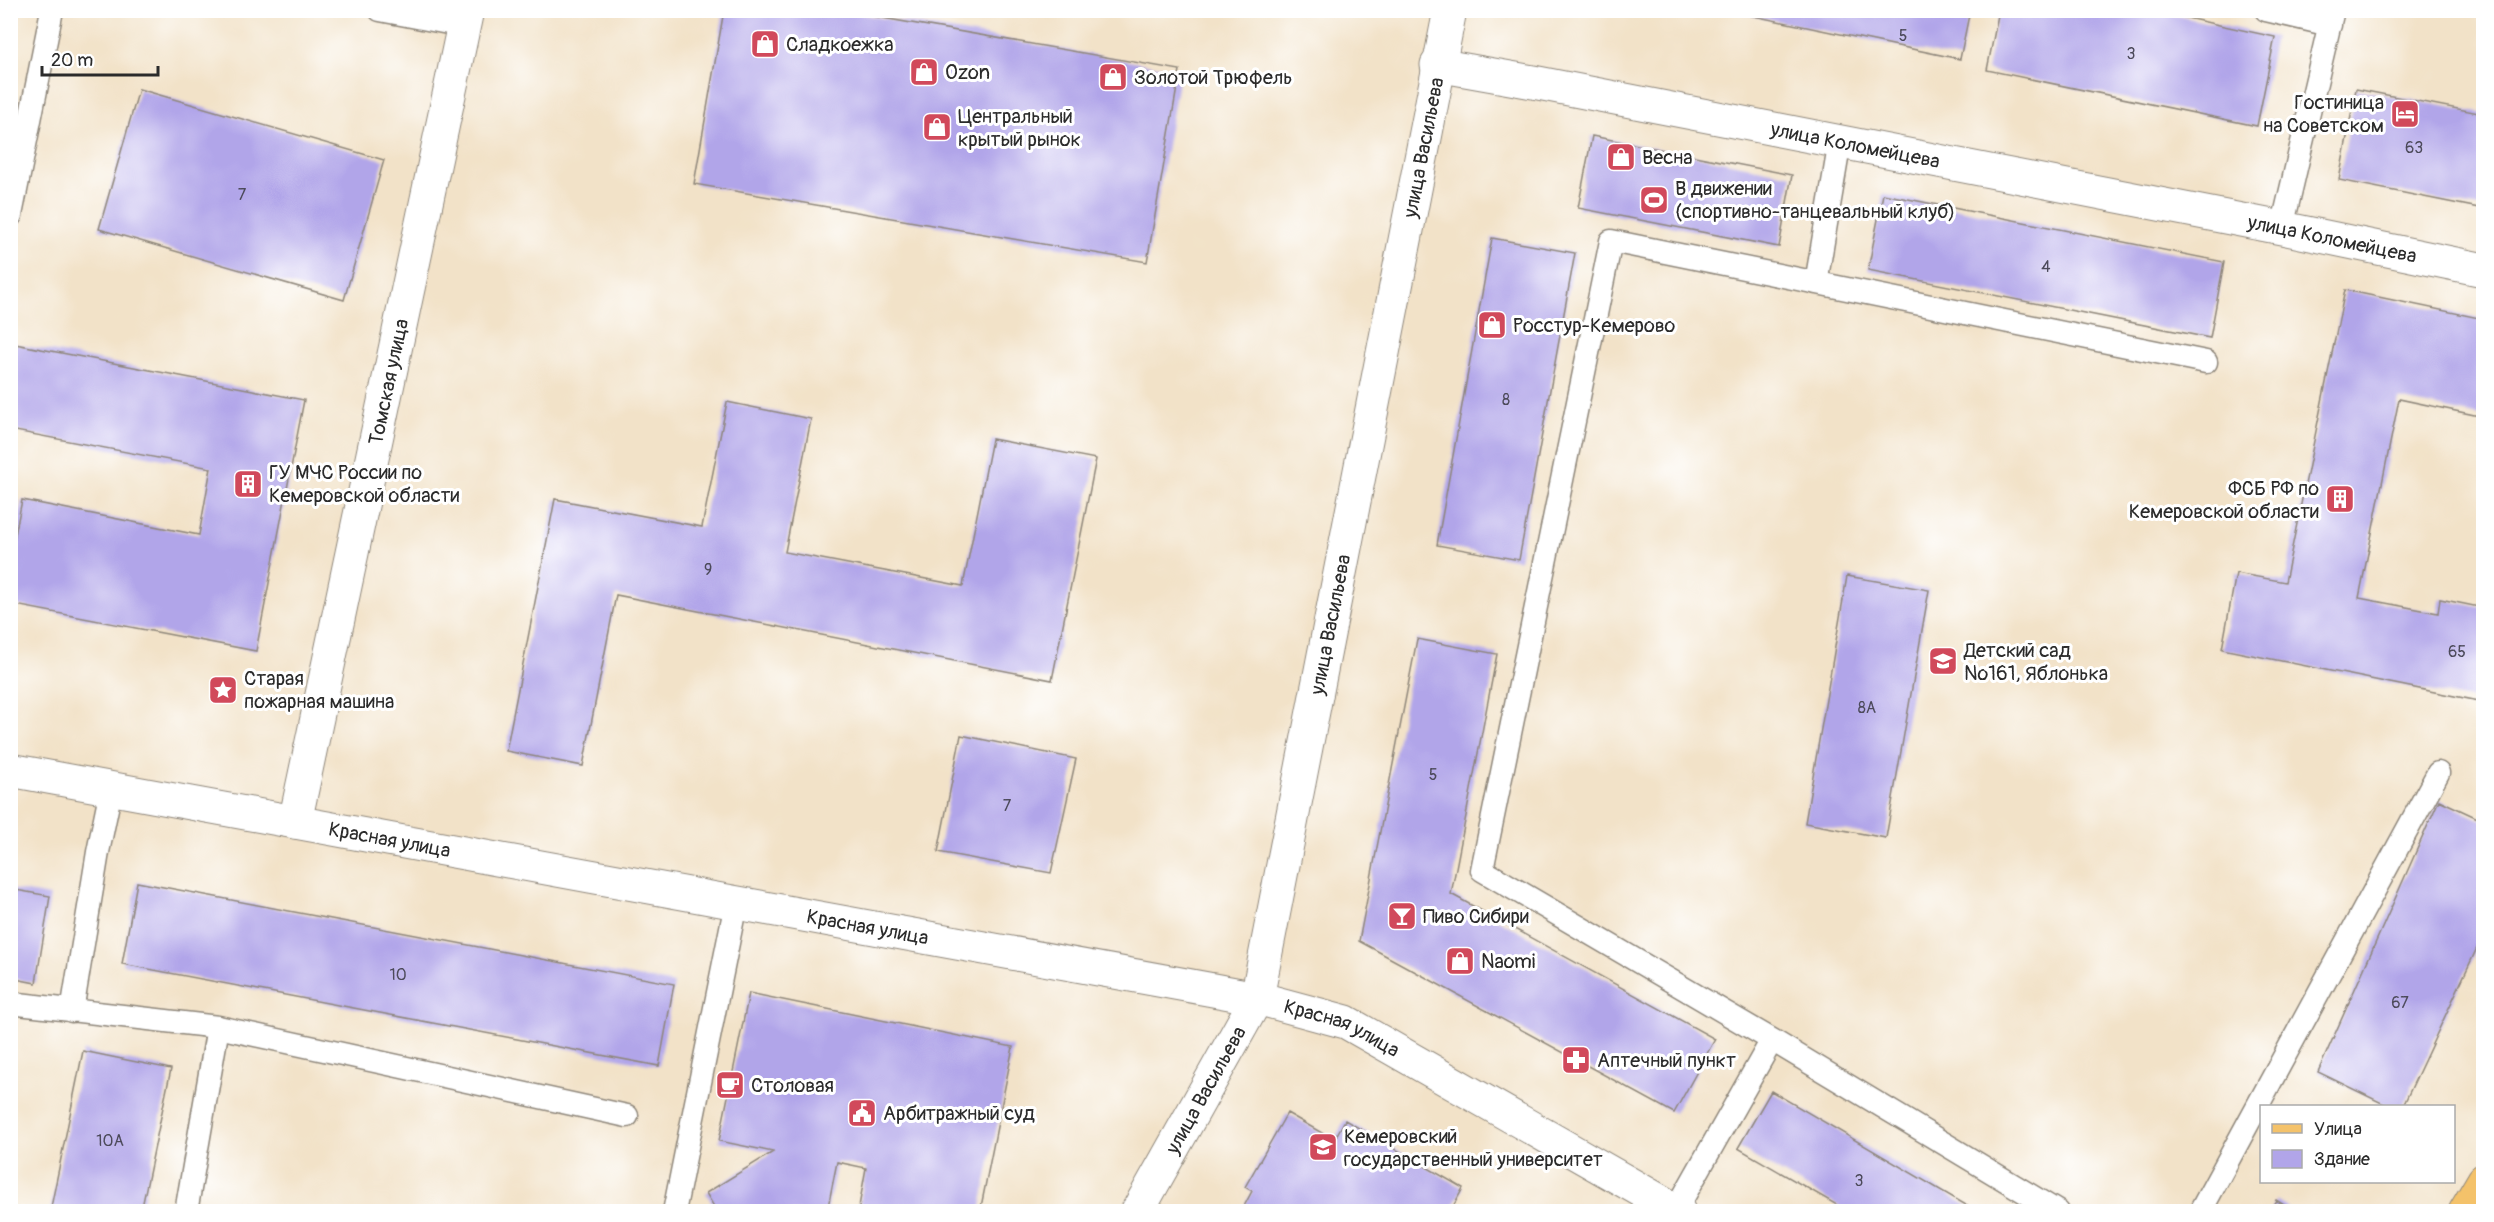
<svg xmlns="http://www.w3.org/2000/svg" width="2494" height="1222" font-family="Pangolin,sans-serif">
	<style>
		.building { fill: #b1a5e9 }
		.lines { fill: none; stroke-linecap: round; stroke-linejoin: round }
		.lane-casing { stroke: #8e867a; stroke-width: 25 }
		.street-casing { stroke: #8e867a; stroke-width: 35 }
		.primary-casing { stroke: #8e867a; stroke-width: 35 }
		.lane { stroke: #fff; stroke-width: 22 }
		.street { stroke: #fff; stroke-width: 33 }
		.primary { stroke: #f4c26a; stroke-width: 33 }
		.labels { text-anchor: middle; stroke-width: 6; stroke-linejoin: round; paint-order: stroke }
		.number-label { font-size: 16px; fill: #4c4a5a }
		.poi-label { font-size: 20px; fill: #2b2b2b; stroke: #fff; text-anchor: start }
		.street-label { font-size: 20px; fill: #2b2b2b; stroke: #fff }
	</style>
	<rect width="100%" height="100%" fill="#fff"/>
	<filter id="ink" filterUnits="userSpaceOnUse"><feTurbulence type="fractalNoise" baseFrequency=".0167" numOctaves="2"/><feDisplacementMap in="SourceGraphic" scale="12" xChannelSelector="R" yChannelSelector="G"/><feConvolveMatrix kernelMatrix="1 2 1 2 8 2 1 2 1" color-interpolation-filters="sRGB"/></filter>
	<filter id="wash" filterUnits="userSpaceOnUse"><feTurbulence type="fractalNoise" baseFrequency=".008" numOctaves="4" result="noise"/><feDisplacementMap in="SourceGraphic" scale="24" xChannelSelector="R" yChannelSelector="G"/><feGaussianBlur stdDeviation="1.35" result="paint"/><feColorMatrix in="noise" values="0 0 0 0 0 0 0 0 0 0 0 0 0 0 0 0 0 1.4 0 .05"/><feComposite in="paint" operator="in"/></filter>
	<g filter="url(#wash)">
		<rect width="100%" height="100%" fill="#f2e2c8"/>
		<g id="blocks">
			<path class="building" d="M724,10H837L1180,70L1147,262L694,184Z
				M1725,10H1970L1960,59Z
				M1999,10H2150L2275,37L2257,126L1987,70Z
				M139,89L384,160L344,300L99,229Z
				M2356,89L2484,114V209L2339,180Z
				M1592,136L1792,175L1779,247L1578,208Z
				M1883,194L2224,262L2210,338L1868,270Z
				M1492,238L1575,253L1519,560L1437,545Z
				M2345,290L2484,319V417L2399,399L2359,598L2438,613L2440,599L2484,608V702L2222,649L2236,573L2285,582Z
				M10,343L304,400L256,651L10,604V560L22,500L199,535L211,468L10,430Z
				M727,402L811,419L785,552L963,586L992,439L1096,459L1052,680L616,595L583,766L506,751L555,499L702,527Z
				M1847,576L1929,590L1886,838L1805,823Z
				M1417,639L1497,654L1451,894L1715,1039L1674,1113L1359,941Z
				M961,735L1076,759L1051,873L938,852Z
				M2439,800L2484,821V933L2403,1106H2388L2318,1072Z
				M137,882L674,984L659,1066L122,964Z
				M10,889L50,896L36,983L10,978Z
				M749,993L1013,1047L980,1212H858L866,1168L837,1162L827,1212H717L706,1193L773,1152L719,1141Z
				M83,1051L171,1069L141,1212H50Z
				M1771,1091L1978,1212H1849L1738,1148Z
				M1287,1113L1334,1140L1345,1120L1463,1188L1450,1212H1241L1252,1191L1245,1187Z
				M2276,1200L2295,1212H2269Z"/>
		</g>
	</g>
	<g filter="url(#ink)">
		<use href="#blocks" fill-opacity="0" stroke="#8e867a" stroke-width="1.5"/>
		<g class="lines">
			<g class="lane-casing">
				<path id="lane" d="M380,10L464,26
					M2266,10L2330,25
					M11,215L52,10
					M2282,228L2333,10
					M1816,283L1840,141
					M10,1003L218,1027L627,1116
					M72,1011L98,852L111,789
					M1676,1210L1772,1040
					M186,1212L218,1027
					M674,1212L736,903
					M2058,1212L1772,1040L1482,870L1611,241L2206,362
					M2200,1212L2438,773"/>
			</g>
			<g class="street-casing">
				<g id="street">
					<path id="s1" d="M1437,65L1533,82L2282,228L2484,270"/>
					<path id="s2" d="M10,770L1257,998L1346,1022L1679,1212"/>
					<path id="s3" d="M295,822L467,10"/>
					<path id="s4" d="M1137,1212L1257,998L1450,10"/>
				</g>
			</g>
			<g class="primary-casing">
				<path id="primary" d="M2465,1212L2484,1180"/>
			</g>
			<use href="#lane" class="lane"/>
			<use href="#street" class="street"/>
			<use href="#primary" class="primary"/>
		</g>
	</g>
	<defs>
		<g id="shop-square" transform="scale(1.5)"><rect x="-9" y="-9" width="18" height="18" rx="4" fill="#d1495b" stroke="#fff"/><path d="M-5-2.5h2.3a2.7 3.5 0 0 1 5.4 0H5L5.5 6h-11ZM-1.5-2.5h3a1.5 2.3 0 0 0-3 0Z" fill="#fff"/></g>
		<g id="hotel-square" transform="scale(1.5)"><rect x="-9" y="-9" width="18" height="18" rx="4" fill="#d1495b" stroke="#fff"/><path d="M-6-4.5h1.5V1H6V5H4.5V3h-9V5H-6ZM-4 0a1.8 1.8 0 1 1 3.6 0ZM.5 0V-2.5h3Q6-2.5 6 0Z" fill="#fff"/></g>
		<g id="stadium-square" transform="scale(1.5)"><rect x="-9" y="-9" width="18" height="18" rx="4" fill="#d1495b" stroke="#fff"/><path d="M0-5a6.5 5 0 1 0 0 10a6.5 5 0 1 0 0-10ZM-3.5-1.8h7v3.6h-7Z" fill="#fff"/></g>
		<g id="building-square" transform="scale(1.5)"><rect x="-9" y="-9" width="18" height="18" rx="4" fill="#d1495b" stroke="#fff"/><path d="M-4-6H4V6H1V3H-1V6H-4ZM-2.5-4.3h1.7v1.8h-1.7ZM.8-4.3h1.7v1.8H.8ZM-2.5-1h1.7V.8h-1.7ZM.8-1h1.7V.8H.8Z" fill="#fff"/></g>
		<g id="school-square" transform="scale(1.5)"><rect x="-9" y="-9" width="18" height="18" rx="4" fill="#d1495b" stroke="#fff"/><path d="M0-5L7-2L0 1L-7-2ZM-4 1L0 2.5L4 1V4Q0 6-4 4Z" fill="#fff"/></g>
		<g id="sight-square" transform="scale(1.5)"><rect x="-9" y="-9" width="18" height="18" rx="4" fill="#d1495b" stroke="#fff"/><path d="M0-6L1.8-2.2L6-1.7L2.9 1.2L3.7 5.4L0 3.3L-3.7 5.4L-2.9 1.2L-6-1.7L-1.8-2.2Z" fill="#fff"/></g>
		<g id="bar-square" transform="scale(1.5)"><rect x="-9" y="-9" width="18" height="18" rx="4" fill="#d1495b" stroke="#fff"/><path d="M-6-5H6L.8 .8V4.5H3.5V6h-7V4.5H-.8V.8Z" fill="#fff"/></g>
		<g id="pharmacy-square" transform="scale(1.5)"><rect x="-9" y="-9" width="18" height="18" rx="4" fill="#d1495b" stroke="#fff"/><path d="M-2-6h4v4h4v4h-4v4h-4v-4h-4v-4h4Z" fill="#fff"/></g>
		<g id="cafe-square" transform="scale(1.5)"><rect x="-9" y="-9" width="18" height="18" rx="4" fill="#d1495b" stroke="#fff"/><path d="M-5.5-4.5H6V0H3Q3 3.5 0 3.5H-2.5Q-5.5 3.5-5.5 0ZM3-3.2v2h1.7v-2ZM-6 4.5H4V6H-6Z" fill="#fff"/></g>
		<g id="civic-square" transform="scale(1.5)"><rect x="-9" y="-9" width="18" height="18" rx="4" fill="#d1495b" stroke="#fff"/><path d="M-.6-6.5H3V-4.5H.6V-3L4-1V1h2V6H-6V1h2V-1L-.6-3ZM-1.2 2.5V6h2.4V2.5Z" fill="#fff"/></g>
		<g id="university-square" transform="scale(1.5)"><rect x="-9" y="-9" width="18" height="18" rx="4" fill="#d1495b" stroke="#fff"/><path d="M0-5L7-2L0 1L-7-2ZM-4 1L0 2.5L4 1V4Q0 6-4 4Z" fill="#fff"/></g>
	</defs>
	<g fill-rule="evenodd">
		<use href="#shop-square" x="765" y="44"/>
		<use href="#shop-square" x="924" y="72"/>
		<use href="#shop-square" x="1113" y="77"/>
		<use href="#hotel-square" x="2405" y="114"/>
		<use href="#shop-square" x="937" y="127"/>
		<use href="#shop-square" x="1621" y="157"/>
		<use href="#stadium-square" x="1654" y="200"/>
		<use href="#shop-square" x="1492" y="325"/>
		<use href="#building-square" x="248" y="484"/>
		<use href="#building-square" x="2340" y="499"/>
		<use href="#school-square" x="1943" y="661"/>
		<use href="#sight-square" x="223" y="690"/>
		<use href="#bar-square" x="1402" y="916"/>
		<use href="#shop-square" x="1460" y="961"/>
		<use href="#pharmacy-square" x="1576" y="1060"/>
		<use href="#cafe-square" x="730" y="1085"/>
		<use href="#civic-square" x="862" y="1113"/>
		<use href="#university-square" x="1323" y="1147"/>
	</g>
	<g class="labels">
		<g class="number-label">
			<text x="1903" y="41">5</text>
			<text x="2131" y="59">3</text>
			<text x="2414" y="153">63</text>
			<text x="242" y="200">7</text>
			<text x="2046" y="272">4</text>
			<text x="1506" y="405">8</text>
			<text x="708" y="575">9</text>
			<text x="2457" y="657">65</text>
			<text x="1867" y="713">8А</text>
			<text x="1433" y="780">5</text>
			<text x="1007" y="811">7</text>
			<text x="398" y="980">10</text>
			<text x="2400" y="1008">67</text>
			<text x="110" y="1146">10А</text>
			<text x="1859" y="1186">3</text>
		</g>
		<g class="poi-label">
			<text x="786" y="51">Сладкоежка</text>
			<text x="945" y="79">Ozon</text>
			<text x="1134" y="84">Золотой Трюфель</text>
			<text x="2384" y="109" text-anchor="end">Гостиница<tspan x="2384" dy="23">на Советском</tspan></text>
			<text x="958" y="123">Центральный<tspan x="958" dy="23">крытый рынок</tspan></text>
			<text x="1642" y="164">Весна</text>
			<text x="1675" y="195">В движении<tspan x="1675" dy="23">(спортивно-танцевальный клуб)</tspan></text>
			<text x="1513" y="332">Росстур-Кемерово</text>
			<text x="269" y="479">ГУ МЧС России по<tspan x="269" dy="23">Кемеровской области</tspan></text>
			<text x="2319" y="495" text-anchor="end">ФСБ РФ по<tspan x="2319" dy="23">Кемеровской области</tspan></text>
			<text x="1964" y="657">Детский сад<tspan x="1964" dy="23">№161, Яблонька</tspan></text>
			<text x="244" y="685">Старая<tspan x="244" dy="23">пожарная машина</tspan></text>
			<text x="1423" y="923">Пиво Сибири</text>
			<text x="1481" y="968">Naomi</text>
			<text x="1597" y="1067">Аптечный пункт</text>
			<text x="751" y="1092">Столовая</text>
			<text x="883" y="1120">Арбитражный суд</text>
			<text x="1344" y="1143">Кемеровский<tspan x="1344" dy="23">государственный университет</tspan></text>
		</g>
		<g class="street-label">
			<text dy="7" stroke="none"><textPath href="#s1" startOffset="426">улица Коломейцева</textPath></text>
			<text dy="7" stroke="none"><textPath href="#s4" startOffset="1112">улица Васильева</textPath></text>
			<text dy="7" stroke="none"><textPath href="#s1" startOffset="912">улица Коломейцева</textPath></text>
			<text dy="7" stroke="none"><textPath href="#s3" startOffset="450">Томская улица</textPath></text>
			<text dy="7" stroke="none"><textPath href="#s4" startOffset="626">улица Васильева</textPath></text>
			<text dy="7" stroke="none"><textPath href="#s2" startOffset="386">Красная улица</textPath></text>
			<text dy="7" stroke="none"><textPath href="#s2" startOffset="872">Красная улица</textPath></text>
			<text dy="7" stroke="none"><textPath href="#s2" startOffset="1358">Красная улица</textPath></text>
			<text dy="7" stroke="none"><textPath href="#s4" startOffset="140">улица Васильева</textPath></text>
		</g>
	</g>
	<rect width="2494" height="1222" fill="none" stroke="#fff" stroke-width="36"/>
	<rect x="2260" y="1105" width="195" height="78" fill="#ffffff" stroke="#aaaaaa" stroke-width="1.5"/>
	<rect x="2272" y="1124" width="30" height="9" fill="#f4c26a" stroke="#aaaaaa" stroke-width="1.5"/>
	<text x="2314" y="1135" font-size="18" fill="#2b2b2b">Улица</text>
	<rect x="2272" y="1150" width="30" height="18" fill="#b1a5e9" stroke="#aaaaaa" stroke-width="1.5"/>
	<text x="2314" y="1165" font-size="18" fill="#2b2b2b">Здание</text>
	<path d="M42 66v9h116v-9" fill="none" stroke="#2b2b2b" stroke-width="3"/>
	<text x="51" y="66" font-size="18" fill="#2b2b2b" stroke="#ffffff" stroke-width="4.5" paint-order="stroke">20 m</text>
</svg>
